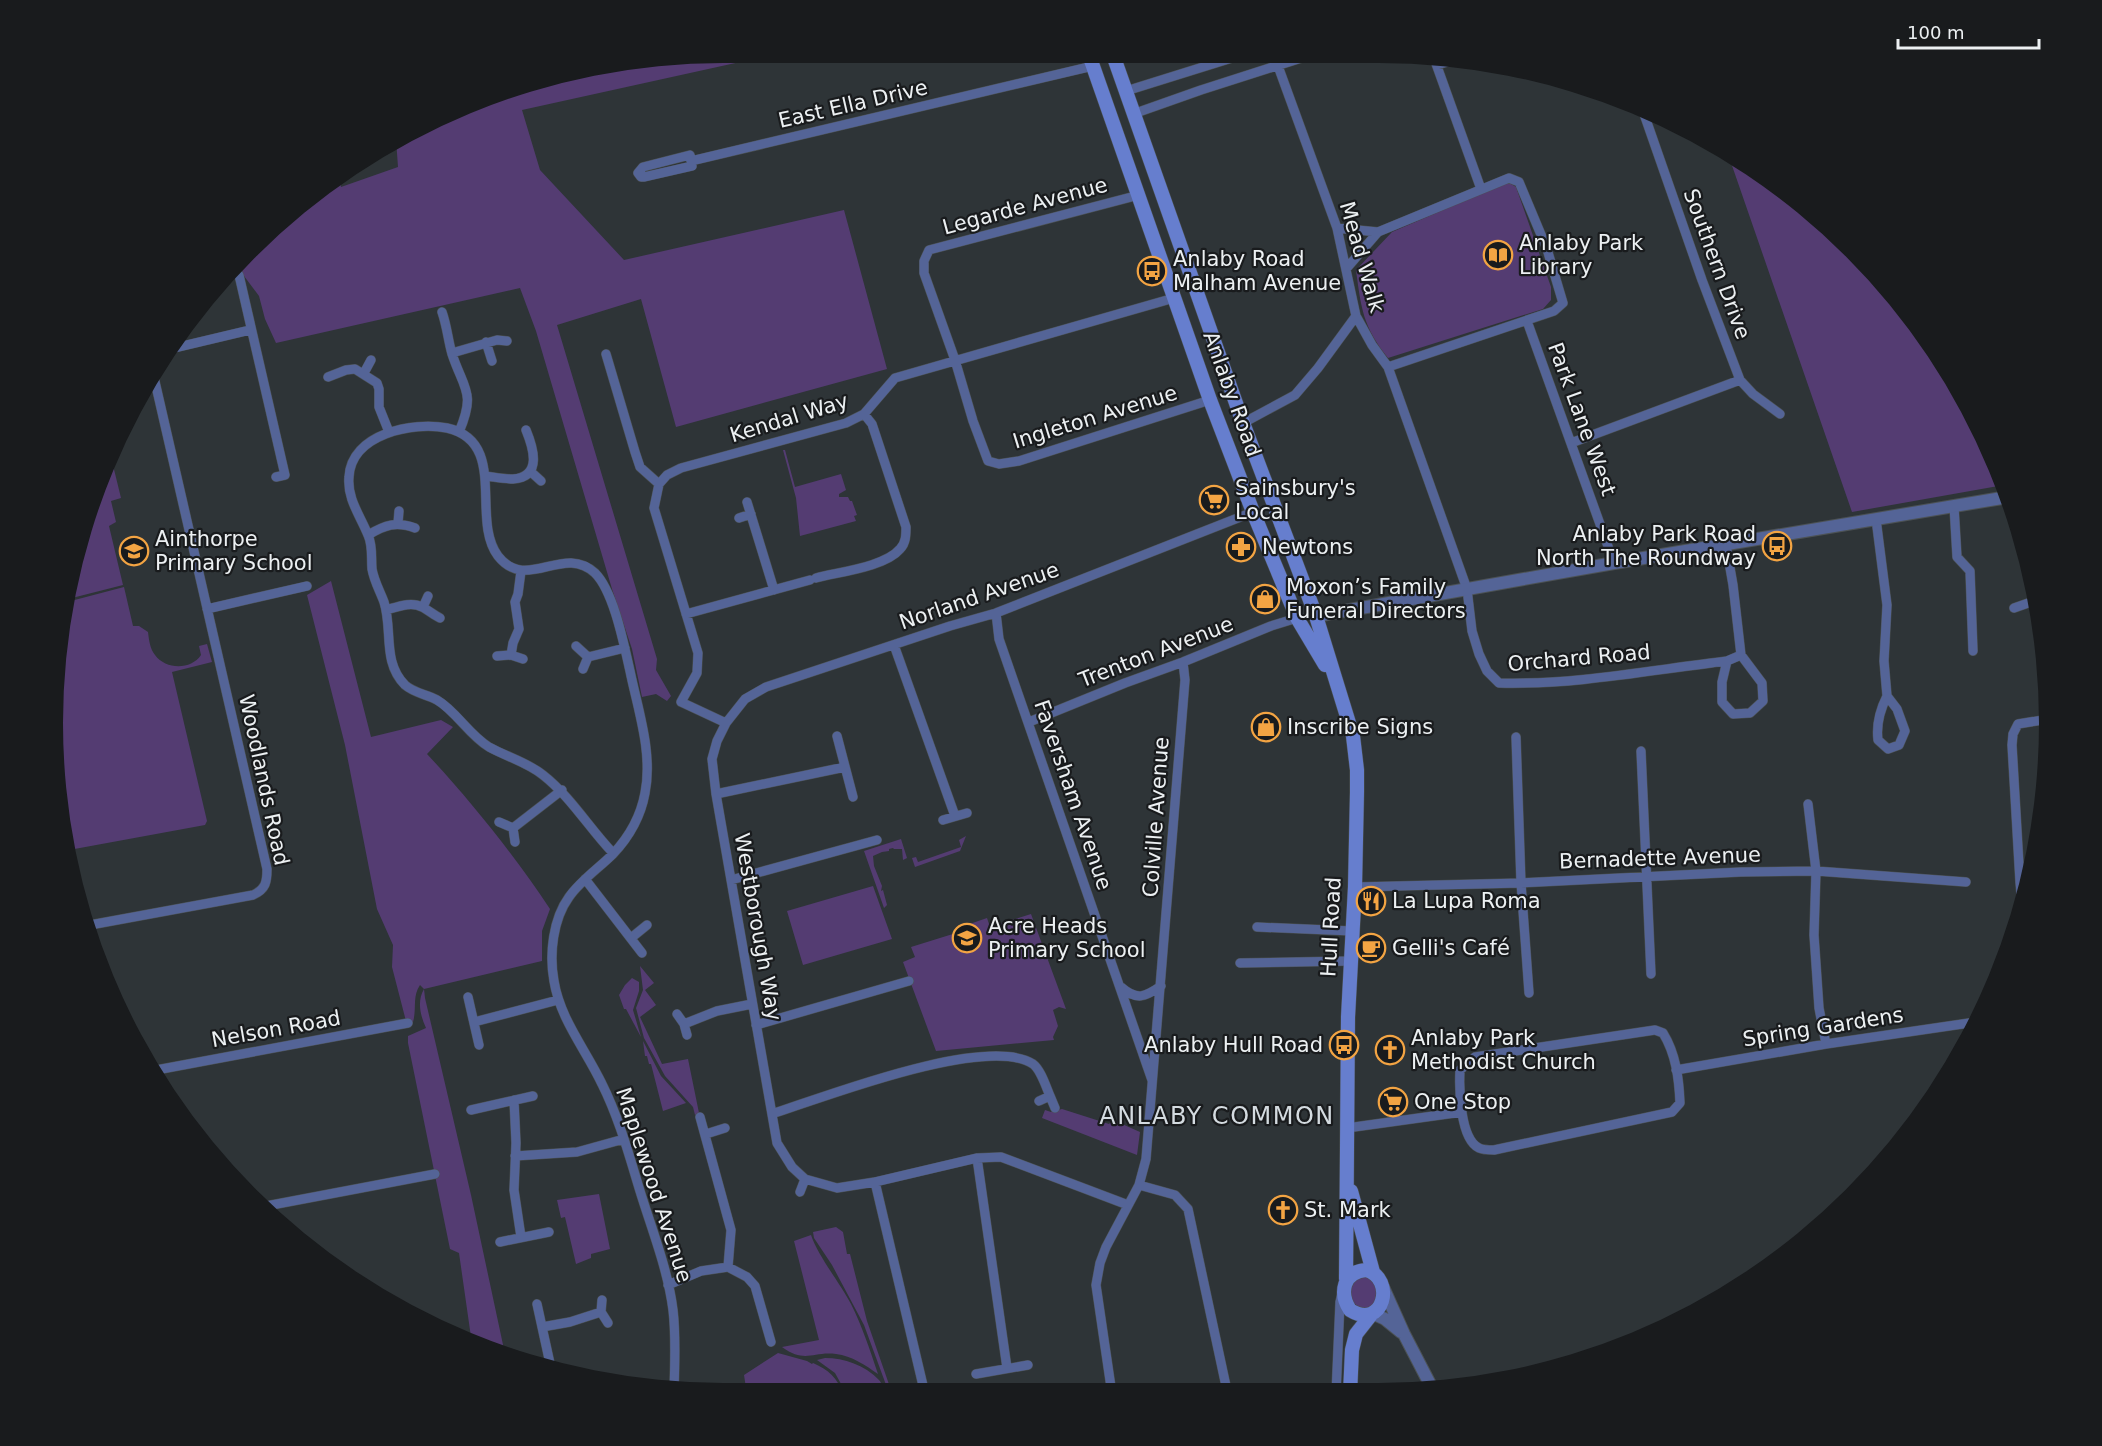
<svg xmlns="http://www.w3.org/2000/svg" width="2102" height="1446" font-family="'DejaVu Sans',sans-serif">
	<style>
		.green { fill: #543c72 }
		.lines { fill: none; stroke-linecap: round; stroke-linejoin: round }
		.minor-casing { stroke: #4c5255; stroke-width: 10 }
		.tertiary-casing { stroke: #4c5255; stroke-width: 14 }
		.secondary-casing { stroke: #4c5255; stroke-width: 15 }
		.minor { stroke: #546497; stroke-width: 9 }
		.tertiary { stroke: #546497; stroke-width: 12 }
		.secondary { stroke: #667ece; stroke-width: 14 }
		.labels { text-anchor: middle; stroke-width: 4.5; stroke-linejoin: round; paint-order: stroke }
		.street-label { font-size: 21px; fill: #ecf0f2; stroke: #191b1d }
		.poi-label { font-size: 21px; fill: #ecf0f2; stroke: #191b1d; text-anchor: start }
		.quarter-label { font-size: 24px; letter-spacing: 1.5px; fill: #d4dbe0; stroke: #191b1d }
	</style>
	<rect width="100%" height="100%" fill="#2e3437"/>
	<path class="green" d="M723,53H738L740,62L522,110L540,170L624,260L844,210L887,369L676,427L641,299L557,325L657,659L656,670L671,696L667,701L656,694L642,697L632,649L612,589L536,331L520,288L276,343L265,319L259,296L241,272L239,263L301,209L306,208L305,205L339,176L341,187L398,167L396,139L427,121L549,75Z
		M1728,154L1787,191L1853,249L1937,351L1999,467L2004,485L1852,512Z
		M1508,182L1516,187L1551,287V300L1543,309L1388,358C1363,327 1361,308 1356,270L1392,232Z
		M783,450H785L795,487L841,474L846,490L839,494V497H848L850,501H852L857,515L854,516L856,521L800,536L796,498Z
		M110,453L121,498L111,501L116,522L109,526L123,585L68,599L104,466Z
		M331,581L371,737L441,720L453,727L427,754C470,800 515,856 550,909L542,931V961L424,989L425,998L471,1195L505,1354L472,1344L459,1253L450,1249L408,1043V1036L426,1028C420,1015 417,1001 424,989L420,985C412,997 417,1008 413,1022L407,1025L392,967L393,945L377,909L345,745L307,595Z
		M124,587L133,626H139L148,632C149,640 150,649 155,655C166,670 191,670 201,655L199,646L207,644L212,662L172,672L207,821L205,825L69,850L67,840H64L53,723L58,636L67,602Z
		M966,836L960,851L915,867L912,858L916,857L918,862L961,847L959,840Z
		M901,839L907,858L903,860L902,849H894L893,848L889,849V851L882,852L873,856L874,866L882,886L881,891L883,890L887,905L884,908L864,851Z
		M873,886L892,939L803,965L787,911Z
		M1031,914L1066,1009L1059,1007L1053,1010L1058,1026L1053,1037L1054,1040L936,1051L903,962L915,957L911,947L956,933L955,929L987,918L990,927Z
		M640,966L654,983L645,990L656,1005L640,1017L662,1064L688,1059L699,1113L695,1115L693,1107L665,1076L644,1038L636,1008L643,990Z
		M632,978L639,982V991L633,1010L641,1037L626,1009H624L619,995L625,985Z
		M643,1041L661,1076L686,1103L663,1111L651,1064H649L647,1056H645Z
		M1062,1109L1109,1124L1113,1120L1140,1132L1137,1155L1042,1118L1045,1110L1051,1112Z
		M599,1194L610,1249L591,1254V1258L576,1264L565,1217L561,1218L557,1200Z
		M836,1227L843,1232L847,1254H850L867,1321L892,1393H889L864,1325L832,1265L814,1238L813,1232Z
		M811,1235C818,1256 840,1283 851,1304C862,1326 870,1350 878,1374C865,1365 852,1356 836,1354C812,1351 806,1364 782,1347L819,1340L794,1241Z
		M1359,1273L1372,1277L1380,1298L1366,1311C1349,1303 1349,1296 1352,1278Z
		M778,1353L807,1361L812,1364L813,1363C829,1370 837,1378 843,1393H744L746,1388L744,1375Z
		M825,1358C844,1358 865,1365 879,1380C882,1383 883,1389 885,1393H846L835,1373L817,1360Z"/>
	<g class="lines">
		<g class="minor-casing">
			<path id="minor" d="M1434,58L1481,189
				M1437,65L1454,60
				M1278,66L1337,228L1356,316L1372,345L1388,367L1467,589L1472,631L1479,654L1487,671L1499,683C1576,685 1651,670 1727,661
				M1126,91L1251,52
				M1643,111L1702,280L1740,380L1753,394L1780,414
				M1133,114L1201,90L1320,52
				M690,155L692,166L644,177H641L638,173L643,167Z
				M691,161L1093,66
				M1139,195L929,250L924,261V273L955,360L973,421L988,461L999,464L1019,461L1210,400
				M1337,228L1378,232L1509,178L1519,182L1547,249L1563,303L1554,311L1388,367
				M1346,269L1378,232
				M239,275L285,475L276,477
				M442,312C447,326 448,340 452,354C464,390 476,392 459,432
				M1527,321L1614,563
				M486,342L492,361
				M170,349L250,330
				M452,353L497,340L507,341
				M606,354L635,452L640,467L659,484L654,508L698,653L697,673L681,702L726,723L717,741L712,759L716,794L777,1143L792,1167L805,1179L837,1188L875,1182L977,1158L1001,1157L1128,1205
				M364,373L371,360
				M328,377L346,370L355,369L377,383L379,389V407L389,432
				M1243,423L1295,395L1318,368L1356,316
				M1571,443L1740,380
				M530,471L541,481
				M485,476C494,477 504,479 513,479C543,477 533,447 526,430
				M659,484L667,475L681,468L846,423L864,414L895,378L1174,298
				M747,502L774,590
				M1954,506L1957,557L1970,571L1973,651
				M739,518L751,514
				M1876,519L1887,605L1884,661L1887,696L1897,709L1905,731L1899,745L1888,749L1878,740C1876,724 1880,710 1887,696
				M398,523L399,511
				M368,535C385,525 396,521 415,528
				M1726,545L1733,585L1741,655L1727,661L1722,682V702L1733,714L1750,713L1763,701L1762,683L1741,655
				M816,578C838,572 885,567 900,549C906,543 906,535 906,527L872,424L864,414
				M423,607L428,596
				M2014,608L2037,600
				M207,609L307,586
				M386,610C397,607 411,601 422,607C428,610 434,615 440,618
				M996,613L999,639L1152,1080
				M686,614L810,580
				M894,645L955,816
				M576,646L588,657L583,669
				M511,655L513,643L519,629L515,602L518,594L521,571
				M497,656L511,655L523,659
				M588,657L625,648
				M1029,722L1125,683L1183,662L1271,626L1297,618
				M726,723L745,699L766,687L950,626L996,613L1253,512
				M837,736L853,797
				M1516,737L1521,883L1529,993
				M1641,751L1651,974
				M716,794L845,767
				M1808,804L1816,871L1814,935L1819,1008L1826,1044
				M943,820L967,813
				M499,822L513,828L515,842
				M513,828L562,790
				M613,853C589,828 571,797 543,775C527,762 507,757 489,747C469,735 456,711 437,700C426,694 414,693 405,685C382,662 393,630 384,602C380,591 374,581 372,569C371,557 373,546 368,535C360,515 347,499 349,477C351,434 413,421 447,428C509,442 470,519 498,556C527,593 563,543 595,573C614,592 624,645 630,671C638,710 653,753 645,793C641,815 629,837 613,854C599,868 581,880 569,897C553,919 549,954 554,981C560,1019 586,1050 602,1084C619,1118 629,1155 640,1191C652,1230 668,1270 673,1310C676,1335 675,1363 674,1389
				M585,879L642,953
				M731,880L877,840
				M1355,887L1521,883L1741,872L1816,871L1966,882
				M2024,896L2021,893L2020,882L2012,745L2013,734L2018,724L2049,719
				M90,925L253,895C266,889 267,882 267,869L153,373
				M1257,927L1352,931
				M631,938L647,925
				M1240,963L1350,961
				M1121,987C1137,1001 1145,997 1161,986
				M468,997L479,1045
				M677,1014L684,1024L687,1035
				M474,1022L558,1000
				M684,1024L717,1011L752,1004
				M756,1025L909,981
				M1655,1030L1663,1033C1676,1054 1679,1079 1680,1103L1672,1112L1494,1150C1490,1150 1483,1150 1479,1148C1460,1139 1459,1089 1460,1070L1475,1057Z
				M1676,1070L1826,1044L1976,1022
				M151,1071L408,1023
				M514,1100L516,1143L514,1190L521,1237
				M1039,1101L1050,1096L1055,1108
				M471,1110L533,1096
				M772,1114C824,1097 987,1034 1033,1064C1041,1070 1046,1087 1050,1096
				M700,1117L731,1230L728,1267
				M1347,1128L1462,1112
				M706,1134L725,1128
				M515,1156L577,1152L624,1139
				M977,1158L1007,1368
				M875,1182L925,1394
				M1139,1185L1175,1195L1188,1209L1226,1386L1224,1394
				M800,1192L805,1179
				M261,1207L435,1174
				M500,1242L549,1232
				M668,1285L701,1271L728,1267L747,1277L755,1286L771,1342
				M602,1300L601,1312L608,1323
				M537,1304L551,1368
				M542,1327L570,1322L601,1312
				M976,1374L1028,1365
				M945,1394L955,1388
				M1112,1394L1096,1285L1100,1263L1106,1247L1139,1185L1146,1159L1185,680L1183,662
				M1336,1394L1340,1302L1342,1293"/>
		</g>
		<g class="tertiary-casing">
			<path id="tertiary" d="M1316,616L1614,563L2008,497
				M1383,1287L1404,1334L1432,1388
				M1374,1314L1385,1319L1401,1332"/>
		</g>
		<g class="secondary-casing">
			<path id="secondary" d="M1088,52L1210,400L1253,512L1297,618L1325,665
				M1112,52L1243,423L1316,616L1353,736L1357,770V792L1355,887L1348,1017L1346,1279
				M1351,1191L1373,1272
				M1366,1270C1396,1278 1384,1331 1350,1310C1339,1293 1343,1272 1366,1270Z
				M1350,1394L1352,1350L1356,1334L1371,1315"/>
		</g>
		<use href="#minor" class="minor"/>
		<use href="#tertiary" class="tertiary"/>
		<use href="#secondary" class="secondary"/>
	</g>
	<defs>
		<g id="library-ring" transform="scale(1.5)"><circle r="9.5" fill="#191b1d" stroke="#f3a443" stroke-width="1.5"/><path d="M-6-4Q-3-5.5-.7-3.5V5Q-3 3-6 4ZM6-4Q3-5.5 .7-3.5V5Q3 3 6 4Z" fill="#f3a443"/></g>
		<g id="bus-ring" transform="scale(1.5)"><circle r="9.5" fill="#191b1d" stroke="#f3a443" stroke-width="1.5"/><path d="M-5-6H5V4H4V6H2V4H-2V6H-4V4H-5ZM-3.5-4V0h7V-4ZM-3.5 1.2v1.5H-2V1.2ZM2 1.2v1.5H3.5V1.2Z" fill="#f3a443"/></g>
		<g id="supermarket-ring" transform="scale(1.5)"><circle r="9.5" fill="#191b1d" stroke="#f3a443" stroke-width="1.5"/><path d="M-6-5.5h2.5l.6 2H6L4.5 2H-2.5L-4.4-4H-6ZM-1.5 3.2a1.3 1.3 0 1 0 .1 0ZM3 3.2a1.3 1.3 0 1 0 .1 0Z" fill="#f3a443"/></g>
		<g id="pharmacy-ring" transform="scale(1.5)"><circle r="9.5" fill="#191b1d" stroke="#f3a443" stroke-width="1.5"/><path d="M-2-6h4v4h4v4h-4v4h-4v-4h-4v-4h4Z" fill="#f3a443"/></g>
		<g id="school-ring" transform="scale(1.5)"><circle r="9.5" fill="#191b1d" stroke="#f3a443" stroke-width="1.5"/><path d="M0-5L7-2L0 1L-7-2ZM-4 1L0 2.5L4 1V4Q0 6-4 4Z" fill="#f3a443"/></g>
		<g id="shop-ring" transform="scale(1.5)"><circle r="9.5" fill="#191b1d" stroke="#f3a443" stroke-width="1.5"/><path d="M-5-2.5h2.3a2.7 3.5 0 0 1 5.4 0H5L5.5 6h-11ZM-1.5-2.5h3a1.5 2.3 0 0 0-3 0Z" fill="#f3a443"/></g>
		<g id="restaurant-ring" transform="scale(1.5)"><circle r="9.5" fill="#191b1d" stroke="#f3a443" stroke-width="1.5"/><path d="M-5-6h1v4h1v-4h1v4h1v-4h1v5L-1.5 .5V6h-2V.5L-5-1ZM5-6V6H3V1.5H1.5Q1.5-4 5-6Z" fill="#f3a443"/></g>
		<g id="cafe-ring" transform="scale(1.5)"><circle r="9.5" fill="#191b1d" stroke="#f3a443" stroke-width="1.5"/><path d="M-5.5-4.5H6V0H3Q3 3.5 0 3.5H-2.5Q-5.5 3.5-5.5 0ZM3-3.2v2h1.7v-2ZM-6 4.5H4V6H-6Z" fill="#f3a443"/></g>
		<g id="church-ring" transform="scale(1.5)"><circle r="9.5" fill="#191b1d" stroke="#f3a443" stroke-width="1.5"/><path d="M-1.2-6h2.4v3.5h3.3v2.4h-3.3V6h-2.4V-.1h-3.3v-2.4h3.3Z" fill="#f3a443"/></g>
	</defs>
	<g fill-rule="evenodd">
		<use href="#library-ring" x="1498" y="255"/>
		<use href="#bus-ring" x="1152" y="271"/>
		<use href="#supermarket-ring" x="1214" y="500"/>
		<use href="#bus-ring" x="1777" y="546"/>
		<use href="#pharmacy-ring" x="1241" y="547"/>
		<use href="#school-ring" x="134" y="551"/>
		<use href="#shop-ring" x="1265" y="599"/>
		<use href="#shop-ring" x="1266" y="727"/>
		<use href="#restaurant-ring" x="1371" y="901"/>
		<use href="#school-ring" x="967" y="938"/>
		<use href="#cafe-ring" x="1371" y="948"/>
		<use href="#bus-ring" x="1344" y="1045"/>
		<use href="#church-ring" x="1390" y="1050"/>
		<use href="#supermarket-ring" x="1393" y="1102"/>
		<use href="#church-ring" x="1283" y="1210"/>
	</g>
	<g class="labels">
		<g class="street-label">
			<text transform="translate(853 104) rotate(-13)" y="7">East Ella Drive</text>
			<text transform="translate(1025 206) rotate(-15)" y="7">Legarde Avenue</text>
			<text transform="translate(1362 257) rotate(74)" y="7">Mead Walk</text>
			<text transform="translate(1717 264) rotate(70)" y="7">Southern Drive</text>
			<text transform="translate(1232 394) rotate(70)" y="7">Anlaby Road</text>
			<text transform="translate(1095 417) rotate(-17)" y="7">Ingleton Avenue</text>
			<text transform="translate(789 418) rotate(-17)" y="7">Kendal Way</text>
			<text transform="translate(1582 419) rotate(70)" y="7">Park Lane West</text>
			<text transform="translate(979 596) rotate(-19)" y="7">Norland Avenue</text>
			<text transform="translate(1156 652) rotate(-21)" y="7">Trenton Avenue</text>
			<text transform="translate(1579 658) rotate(-5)" y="7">Orchard Road</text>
			<text transform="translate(264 780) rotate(78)" y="7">Woodlands Road</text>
			<text transform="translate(1073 795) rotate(71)" y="7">Faversham Avenue</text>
			<text transform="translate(1156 817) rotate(-86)" y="7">Colville Avenue</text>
			<text transform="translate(1660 858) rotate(-2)" y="7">Bernadette Avenue</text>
			<text transform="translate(758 927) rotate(80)" y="7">Westborough Way</text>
			<text transform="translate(1331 927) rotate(-87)" y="7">Hull Road</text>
			<text transform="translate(1823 1027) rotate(-9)" y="7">Spring Gardens</text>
			<text transform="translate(276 1029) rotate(-10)" y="7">Nelson Road</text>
			<text transform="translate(654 1185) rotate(72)" y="7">Maplewood Avenue</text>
		</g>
		<g class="poi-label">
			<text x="1519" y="250">Anlaby Park<tspan x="1519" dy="24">Library</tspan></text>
			<text x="1173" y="266">Anlaby Road<tspan x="1173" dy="24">Malham Avenue</tspan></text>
			<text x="1235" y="495">Sainsbury's<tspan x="1235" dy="24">Local</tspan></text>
			<text x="1756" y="541" text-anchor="end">Anlaby Park Road<tspan x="1756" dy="24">North The Roundway</tspan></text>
			<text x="155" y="546">Ainthorpe<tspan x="155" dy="24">Primary School</tspan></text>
			<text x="1262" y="554">Newtons</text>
			<text x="1286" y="594">Moxon’s Family<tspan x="1286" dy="24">Funeral Directors</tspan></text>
			<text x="1287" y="734">Inscribe Signs</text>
			<text x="1392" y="908">La Lupa Roma</text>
			<text x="988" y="933">Acre Heads<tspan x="988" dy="24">Primary School</tspan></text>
			<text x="1392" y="955">Gelli's Café</text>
			<text x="1411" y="1045">Anlaby Park<tspan x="1411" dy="24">Methodist Church</tspan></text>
			<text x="1323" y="1052" text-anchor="end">Anlaby Hull Road</text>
			<text x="1414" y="1109">One Stop</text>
			<text x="1304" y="1217">St. Mark</text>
		</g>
		<g class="quarter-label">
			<text x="1217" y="1124">ANLABY COMMON</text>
		</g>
	</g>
	<path d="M0 0H2102V1446H0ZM723 63H1379A660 660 0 0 1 2039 723V723A660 660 0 0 1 1379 1383H723A660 660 0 0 1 63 723V723A660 660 0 0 1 723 63Z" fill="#191b1d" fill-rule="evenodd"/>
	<path d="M1898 39v9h141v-9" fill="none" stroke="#ecf0f2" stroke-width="3"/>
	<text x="1907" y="39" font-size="18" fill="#ecf0f2" stroke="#191b1d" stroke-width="4.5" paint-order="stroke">100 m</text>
</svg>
